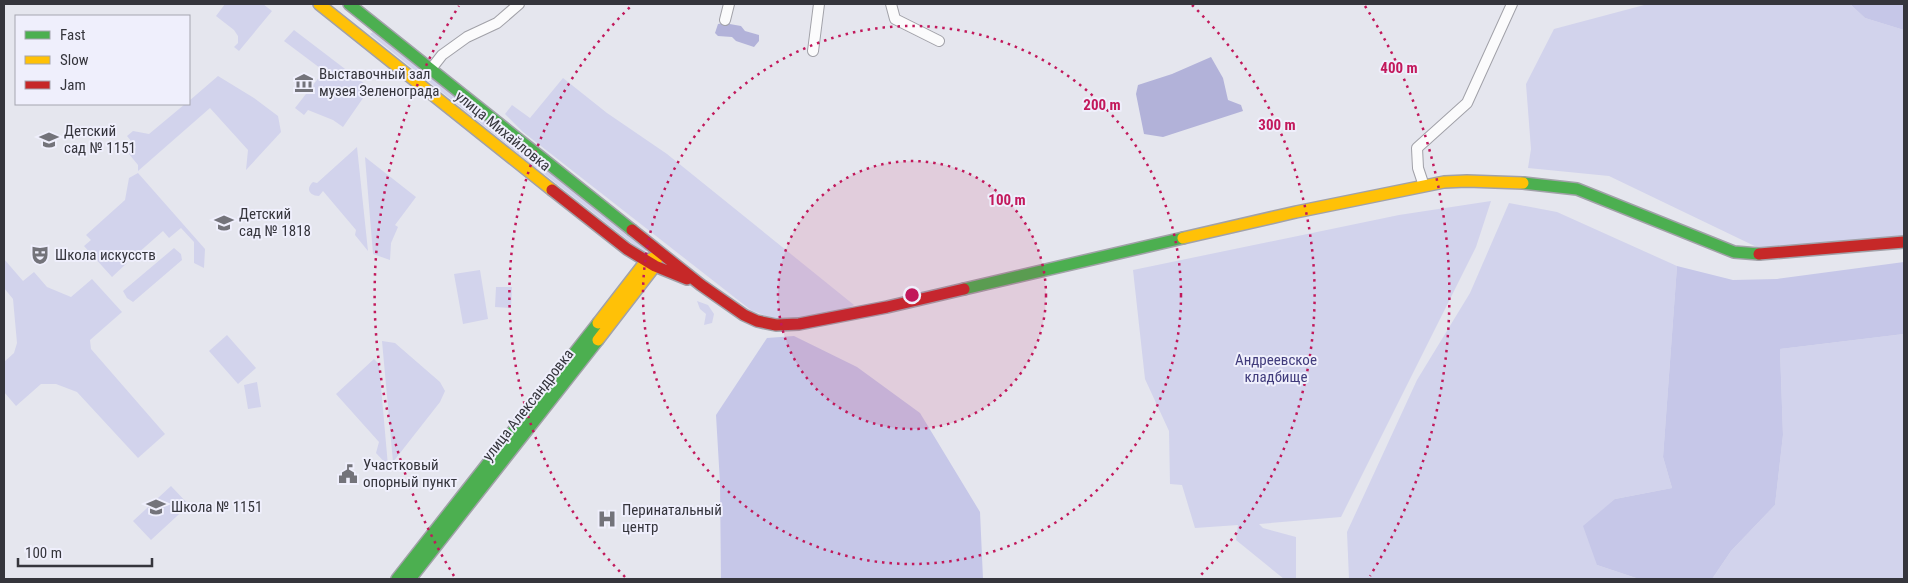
<svg xmlns="http://www.w3.org/2000/svg" width="1908" height="583" font-family="'Roboto Condensed',sans-serif">
	<style>
		.green { fill: #d2d3ec }
		.forest { fill: #c6c7e8 }
		.water { fill: #b2b2d9 }
		.lines { fill: none; stroke-linecap: round; stroke-linejoin: round }
		.street-casing { stroke: #a1a1a8; stroke-width: 12 }
		.fast-casing { stroke: #a1a1a8; stroke-width: 14 }
		.slow-casing { stroke: #a1a1a8; stroke-width: 14 }
		.jam-casing { stroke: #a1a1a8; stroke-width: 14 }
		.street { stroke: #fbfbfc; stroke-width: 10 }
		.fast { stroke: #4caf50; stroke-width: 11 }
		.slow { stroke: #ffc107; stroke-width: 11 }
		.jam { stroke: #c62828; stroke-width: 11 }
		.ring { fill: none; stroke: #c2185b; stroke-width: 2.5; stroke-dasharray: 2.5 5 }
		.labels { text-anchor: middle; stroke-width: 4; stroke-linejoin: round; paint-order: stroke }
		.poi-label { font-size: 15px; fill: #35353c; stroke: #efeffc; text-anchor: start }
		.street-label { font-size: 15px; fill: #35353c; stroke: #efeffc }
		.park-label { font-size: 15px; fill: #413c7c; stroke: #efeffc }
		.centre { fill: #c2185b; stroke: #efeffc; stroke-width: 2.5 }
		.ring-label { font-size: 15px; text-anchor: middle; font-weight: bold; fill: #c2185b; stroke: #efeffc; stroke-width: 4; stroke-linejoin: round; paint-order: stroke }
	</style>
	<rect width="100%" height="100%" fill="#e5e6ee"/>
	<path class="green" d="M225,4H263L272,11L239,51L234,47L238,43V36L234,30L216,16Z
		M1648,4H1850L1865,18L1904,30V237L1765,251L1609,176L1528,168L1531,149L1526,84L1554,29Z
		M294,30L370,88L343,127L333,120L308,110L304,115L295,108L324,71L284,41Z
		M373,32L540,164L536,168L370,34Z
		M218,76L254,98L278,116L281,132L246,170L248,150L210,108L138,171V165L129,154L136,147L127,136L133,131L149,134L185,104H189V101Z
		M563,78L607,113L667,154L854,305C838,314 796,322 778,319C769,318 760,313 752,311L523,132L505,114L512,105L530,118Z
		M357,147L368,251L355,235L356,230L323,191L319,196C310,196 305,189 313,182L317,183Z
		M365,157L416,197L395,225L398,227L391,243L390,260L373,254Z
		M547,169L647,250L645,252H643L543,173Z
		M138,173L205,249L204,268L194,263V242L181,228L169,238L163,231L137,254L135,252L125,261L127,263L112,277L84,246L91,240L86,235L125,200L129,178Z
		M1491,201L1476,247L1341,517L1259,524L1263,528L1296,537V579H1284L1236,540L1238,525L1195,528L1182,485L1170,484L1169,431L1145,379L1133,270L1399,215Z
		M1509,203L1557,212L1677,266L1663,457L1672,488L1615,499L1597,565L1639,579H1349L1347,532L1417,380L1470,293Z
		M174,248L181,254L182,260L133,302L127,298L123,291Z
		M4,259L23,281L34,272L47,287L71,297L92,279L122,312L90,340L91,349L165,434L138,458L77,392L56,384H41L16,406L4,392V362L14,353L17,343L13,299L4,288Z
		M480,270L488,319L463,324L454,274Z
		M496,287H512L511,308L495,307Z
		M697,301L708,305L714,314L712,323L704,325L706,314L700,309Z
		M1904,334V579H1712L1731,551L1775,505L1783,435L1780,349Z
		M227,335L256,368L238,384L209,351Z
		M382,341L395,343L440,382L445,391L440,402L393,462Z
		M374,359L379,364L388,466L376,453L379,442L336,394Z
		M257,382L261,407L248,409L244,385Z
		M171,486L189,505L151,540L133,521Z"/>
	<path class="forest" d="M1850,4H1904V30L1865,18Z
		M1904,262V334L1780,349L1783,435L1775,505L1731,551L1712,579H1639L1597,565L1583,526L1615,499L1672,488L1663,457L1677,266L1733,280L1777,279Z
		M794,336L857,367L920,413L980,512L983,579H721L720,483L716,415L767,338Z"/>
	<path class="water" d="M724,23L741,26L745,31L759,35V41L754,47L736,41L732,37L718,36L715,33L718,24Z
		M1211,57L1223,78L1228,100L1241,105L1243,111L1163,137L1144,134L1136,94L1138,85L1172,74Z"/>
	<g class="lines">
		<g class="street-casing">
			<path id="street" d="M891,4L895,19L939,41
				M725,20L729,4
				M813,51L819,4
				M431,69L442,55L467,37L497,23L519,4
				M1424,186L1418,168L1417,148L1467,103L1512,4"/>
		</g>
		<g class="fast-casing">
			<path id="fast" d="M349,4L632,230
				M1523,183L1577,189L1734,252L1759,254
				M964,289L1183,238
				M397,579L598,323
				M410,579L598,340"/>
		</g>
		<g class="slow-casing">
			<path id="slow" d="M319,4L552,190
				M1183,238L1296,212L1444,182L1467,181L1523,183
				M598,323L646,261L653,258
				M598,340L655,266L657,257"/>
		</g>
		<g class="jam-casing">
			<path id="jam" d="M552,190L627,249L655,266L687,279
				M632,230L701,285L744,315L757,321L776,325L799,324L887,307L964,289
				M1759,254L1904,242"/>
		</g>
		<use href="#street" class="street"/>
		<use href="#fast" class="fast"/>
		<use href="#slow" class="slow"/>
		<use href="#jam" class="jam"/>
	</g>
	<circle cx="912" cy="295" r="134" fill="#c2185b" fill-opacity=".12"/>
	<g class="ring">
		<circle cx="912" cy="295" r="134"/>
		<circle cx="912" cy="295" r="269"/>
		<path d="M625 577A403 403 0 0 1 632 5M1192 5A403 403 0 0 1 1199 577"/>
		<path d="M454 576A537 537 0 0 1 459 6M1365 6A537 537 0 0 1 1370 576"/>
	</g>
	<defs>
		<g id="museum-bare" transform="scale(1.5)"><path d="M0-6L6-3V-2H-6V-3ZM-5-1h2V3h-2ZM-1-1h2V3h-2ZM3-1h2V3H3ZM-6 4H6V6H-6Z" fill="#73737a" stroke="#efeffc" stroke-width="2.5" paint-order="stroke"/></g>
		<g id="school-bare" transform="scale(1.5)"><path d="M0-5L7-2L0 1L-7-2ZM-4 1L0 2.5L4 1V4Q0 6-4 4Z" fill="#73737a" stroke="#efeffc" stroke-width="2.5" paint-order="stroke"/></g>
		<g id="theatre-bare" transform="scale(1.5)"><path d="M-5-5.5Q0-4 5-5.5V0Q5 5 0 6Q-5 5-5 0ZM-3.3-2.5H-1v1.5H-3.3ZM1-2.5H3.3v1.5H1ZM-2.8 1Q0 5.5 2.8 1Z" fill="#73737a" stroke="#efeffc" stroke-width="2.5" paint-order="stroke"/></g>
		<g id="civic-bare" transform="scale(1.5)"><path d="M-.6-6.5H3V-4.5H.6V-3L4-1V1h2V6H-6V1h2V-1L-.6-3ZM-1.2 2.5V6h2.4V2.5Z" fill="#73737a" stroke="#efeffc" stroke-width="2.5" paint-order="stroke"/></g>
		<g id="hospital-bare" transform="scale(1.5)"><path d="M-5-5h3v3.5h4V-5h3V5h-3V1.5h-4V5h-3Z" fill="#73737a" stroke="#efeffc" stroke-width="2.5" paint-order="stroke"/></g>
	</defs>
	<g fill-rule="evenodd">
		<use href="#museum-bare" x="304" y="83"/>
		<use href="#school-bare" x="49" y="140"/>
		<use href="#school-bare" x="224" y="223"/>
		<use href="#theatre-bare" x="40" y="255"/>
		<use href="#civic-bare" x="348" y="474"/>
		<use href="#school-bare" x="156" y="507"/>
		<use href="#hospital-bare" x="607" y="519"/>
	</g>
	<g class="labels">
		<g class="poi-label">
			<text x="319" y="79">Выставочный зал<tspan x="319" dy="17">музея Зеленограда</tspan></text>
			<text x="64" y="136">Детский<tspan x="64" dy="17">сад № 1151</tspan></text>
			<text x="239" y="219">Детский<tspan x="239" dy="17">сад № 1818</tspan></text>
			<text x="55" y="260">Школа искусств</text>
			<text x="363" y="470">Участковый<tspan x="363" dy="17">опорный пункт</tspan></text>
			<text x="171" y="512">Школа № 1151</text>
			<text x="622" y="515">Перинатальный<tspan x="622" dy="17">центр</tspan></text>
		</g>
		<g class="street-label">
			<text transform="translate(503 131) rotate(39)" y="5">улица Михайловка</text>
			<text transform="translate(528 405) rotate(-52)" y="5">улица Александровка</text>
		</g>
		<g class="park-label">
			<text x="1276" y="365">Андреевское<tspan x="1276" dy="17">кладбище</tspan></text>
		</g>
	</g>
	<circle cx="912" cy="295" r="8" class="centre"/>
	<g class="ring-label">
		<text x="1399" y="73">400 m</text>
		<text x="1102" y="110">200 m</text>
		<text x="1277" y="130">300 m</text>
		<text x="1007" y="205">100 m</text>
	</g>
	<rect width="1908" height="583" fill="none" stroke="#35353c" stroke-width="10"/>
	<rect x="15" y="15" width="175" height="90" fill="#efeffc" stroke="#a5a5af"/>
	<rect x="25" y="31" width="25" height="8" fill="#4caf50" stroke="#a5a5af"/>
	<text x="60" y="40" font-size="15" fill="#35353c">Fast</text>
	<rect x="25" y="56" width="25" height="8" fill="#ffc107" stroke="#a5a5af"/>
	<text x="60" y="65" font-size="15" fill="#35353c">Slow</text>
	<rect x="25" y="81" width="25" height="8" fill="#c62828" stroke="#a5a5af"/>
	<text x="60" y="90" font-size="15" fill="#35353c">Jam</text>
	<path d="M18 558v8h134v-8" fill="none" stroke="#35353c" stroke-width="2.5"/>
	<text x="25" y="558" font-size="15" fill="#35353c" stroke="#efeffc" stroke-width="4" paint-order="stroke">100 m</text>
</svg>
